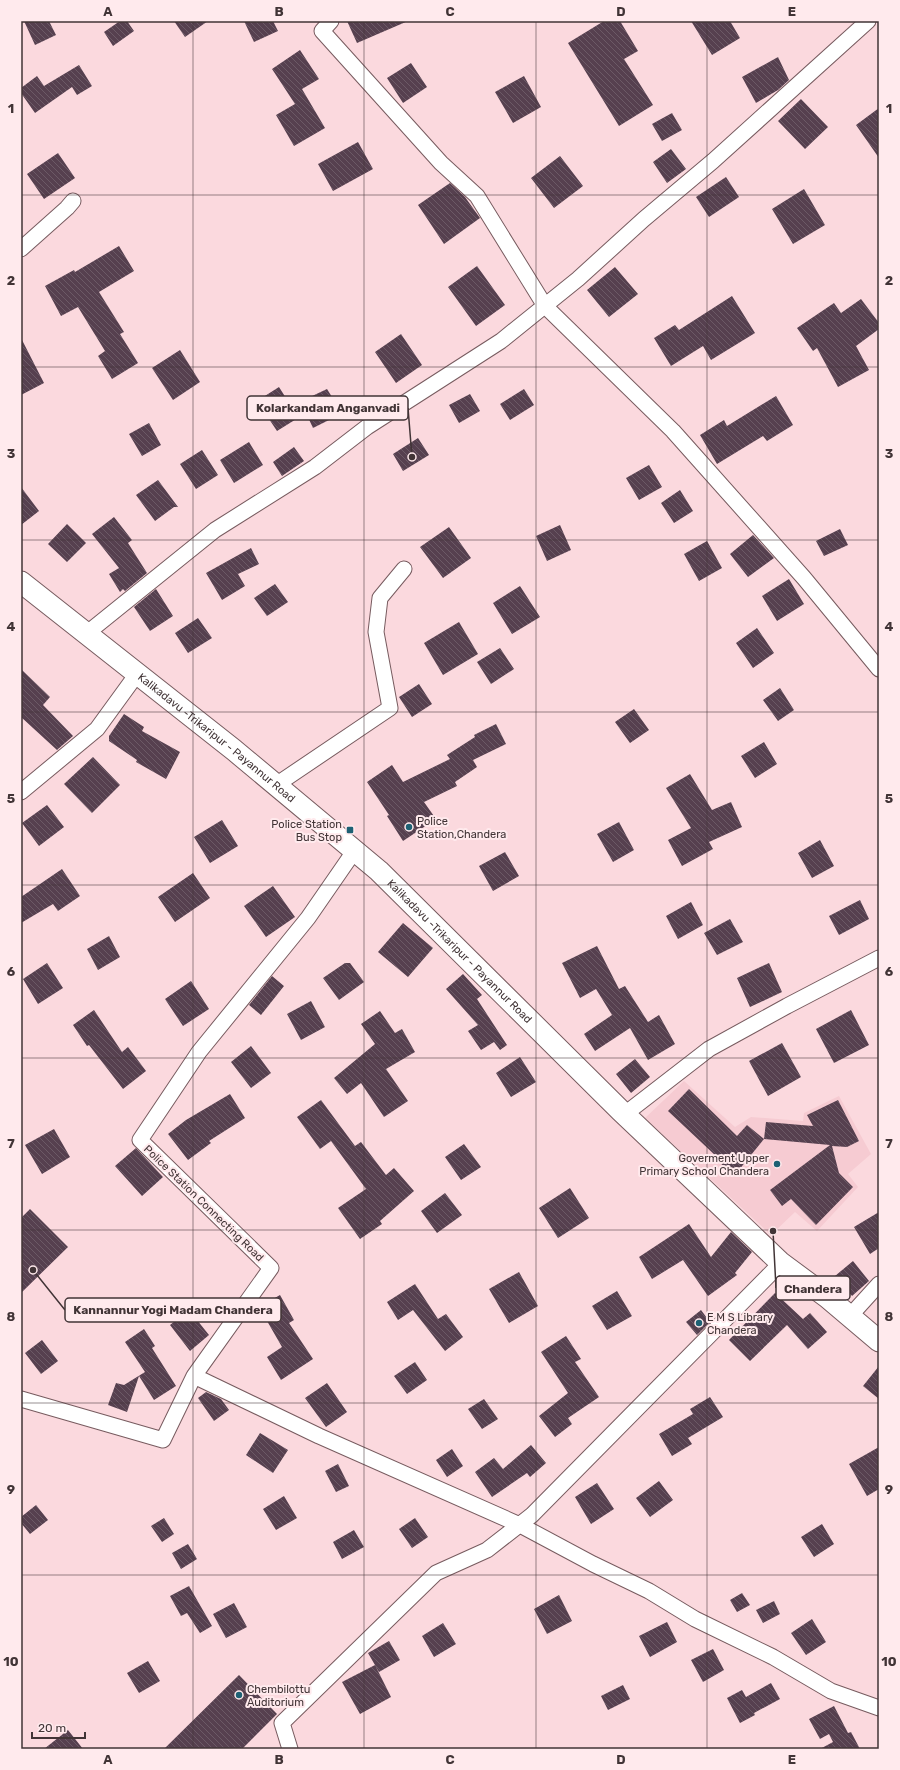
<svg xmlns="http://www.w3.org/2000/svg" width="900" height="1770" font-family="Rubik,sans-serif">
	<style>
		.built { fill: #f6cbd2 }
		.building { fill: url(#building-back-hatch) }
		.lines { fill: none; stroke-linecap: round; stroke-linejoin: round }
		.street-casing { stroke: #775b5f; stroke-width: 17 }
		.secondary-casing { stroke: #775b5f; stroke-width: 23 }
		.street { stroke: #fff; stroke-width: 15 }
		.secondary { stroke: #fff; stroke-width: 21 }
		.grid { fill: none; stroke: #413436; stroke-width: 1; stroke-opacity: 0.55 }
		.poi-dot { fill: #1d6174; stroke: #ffeaed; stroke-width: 1.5 }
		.labels { text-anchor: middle; stroke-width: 4; stroke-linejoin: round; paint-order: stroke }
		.street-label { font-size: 11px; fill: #413436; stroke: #ffeaed }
		.poi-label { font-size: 11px; fill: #413436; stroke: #ffeaed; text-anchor: start }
		.leader { fill: none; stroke: #413436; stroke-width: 1.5 }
		.callout-dot { fill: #413436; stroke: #ffeaed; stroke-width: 1.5 }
		.callout { fill: #ffeaed; stroke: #413436; stroke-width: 1.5 }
		.callout-label { font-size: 12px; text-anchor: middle; font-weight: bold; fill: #413436 }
		.neatline { fill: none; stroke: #413436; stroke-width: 1.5 }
		.grid-label { font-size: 13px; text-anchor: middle; font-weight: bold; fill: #413436 }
	</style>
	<defs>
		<pattern id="building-back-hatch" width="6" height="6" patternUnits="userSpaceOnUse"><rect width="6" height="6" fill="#56404f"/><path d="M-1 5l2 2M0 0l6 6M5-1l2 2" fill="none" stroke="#6c5a66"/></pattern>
	</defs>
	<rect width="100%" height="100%" fill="#fbd9de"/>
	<path class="built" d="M684,1081L735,1127L751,1117L803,1121L804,1113L839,1096L871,1154L848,1174L858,1187L817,1231L795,1212L771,1235L645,1118Z"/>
	<path class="building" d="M24,21H49L56,35L35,45Z
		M120,21H127L134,31L113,46L104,32Z
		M174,21H208L185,37Z
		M244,21H273L278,31L254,42Z
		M347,21H408L357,43Z
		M604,21H620L638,51L624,59L653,105L619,126L568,43Z
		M691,21H730L740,38L712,55Z
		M300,50L319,79L302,89L325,128L294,146L276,115L295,104L272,69Z
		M778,57L789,80L778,90L756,103L742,77Z
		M411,63L427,87L403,103L387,78Z
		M79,65L92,86L77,95L72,87L35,113L21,93V88L37,76L44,86Z
		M524,76L541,107L513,123L495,92Z
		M801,99L828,127L805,149L778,121Z
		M879,108V158L856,125Z
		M672,113L682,130L662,141L652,124Z
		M358,142L373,169L333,191L318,164Z
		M671,149L686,169L667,183L653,162Z
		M58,153L75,178L44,199L27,174Z
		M560,156L583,186L554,208L531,178Z
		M726,177L739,197L709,217L696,197Z
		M450,183L465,197L480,218L444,244L418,205Z
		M804,189L825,225L793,244L772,209Z
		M119,246L134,271L99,292L124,332L120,334L138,363L112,379L98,356L105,351L78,307L61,316L45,286L74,270L75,272Z
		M477,266L505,305L476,326L448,287Z
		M615,267L638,294L609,317L587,290Z
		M732,296L755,333L711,360L703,346L671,366L654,338L675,325L679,330Z
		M861,299L879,323V329L856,346L869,370L838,387L817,348L813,351L797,328L834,303L841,313Z
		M401,334L422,365L396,383L375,352Z
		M21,338L44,383L21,395Z
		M180,350L200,382L173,400L152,368Z
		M279,387L291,406L327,389L332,397L327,400L335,417L313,428L306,413L277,431L257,401Z
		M524,389L534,405L510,420L500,404Z
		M470,394L480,411L459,423L449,405Z
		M776,396L793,425L767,441L763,436L717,464L700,435L724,420L727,426Z
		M149,423L161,445L142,456L129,434Z
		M418,438L429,455L403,471L393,454Z
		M249,442L263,465L234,483L220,460Z
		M294,447L304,461L282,476L273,462Z
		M202,450L218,475L196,489L180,464Z
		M649,465L662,487L639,500L626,478Z
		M158,480L178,507H174L155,521L136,495Z
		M21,487L39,511L21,525Z
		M680,490L693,511L674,523L661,503Z
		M114,517L132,540L128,543L147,573L125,591L123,589L120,592L109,574L119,568L92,534Z
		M67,524L86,543L67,562L48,544Z
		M560,525L571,550L547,561L536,536Z
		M449,527L471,558L443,578L420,547Z
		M840,529L848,545L824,556L816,541Z
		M753,535L774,558L748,577L730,554Z
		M707,541L722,568L699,581L684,554Z
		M251,548L259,564L238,574L245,586L222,600L206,573Z
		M789,579L804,604L777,621L762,596Z
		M275,584L288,602L267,616L254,598Z
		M520,586L540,617L512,634L493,603Z
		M156,589L173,616L150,631L134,607Z
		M198,618L212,638L188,653L175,633Z
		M459,622L478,654L443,675L424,643Z
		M757,628L774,653L753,668L736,643Z
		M500,648L514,669L491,684L477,662Z
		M21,669L50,697L43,705L73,736L57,750L21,717Z
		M419,684L432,704L412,717L399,697Z
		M780,688L794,710L778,721L763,700Z
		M634,709L649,730L630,743L615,722Z
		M124,714L144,727L142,731L180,752L166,779L136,762L137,760L109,741V736Z
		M496,724L506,744L473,760L477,767L455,782L457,786L424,802L436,819L403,841L387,816L389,815L367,782L392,765L403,782L450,759L447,755L475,737L474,735Z
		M764,742L777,764L755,778L741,756Z
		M93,757L120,785L92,813L64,784Z
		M690,774L712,810L731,802L742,827L709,842L713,849L682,866L668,840L691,828L666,788Z
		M47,805L64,827L39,846L22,823Z
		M222,820L238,846L210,863L194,837Z
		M619,822L634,850L613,862L597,834Z
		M820,840L834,866L812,878L798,853Z
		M505,852L519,876L493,891L479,866Z
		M62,869L80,896L58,911L53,904L21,923V897Z
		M193,873L210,898L175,922L158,897Z
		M273,886L295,917L266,937L244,906Z
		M860,900L869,919L839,935L829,916Z
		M691,902L703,925L678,939L666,916Z
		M730,919L743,942L717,955L704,933Z
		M403,923L433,948L408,977L378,952Z
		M109,936L120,957L98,970L87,949Z
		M597,946L619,989L625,986L648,1022L659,1015L675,1044L648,1060L630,1028L595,1051L584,1034L612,1015L596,989L580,998L562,963Z
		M47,963L63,988L38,1004L23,979Z
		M345,963H350L364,982L339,1000L323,978Z
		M769,963L782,992L750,1007L737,978Z
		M463,974L482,995L477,999L507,1045L500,1050L494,1042L481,1050L468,1031L478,1025L446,989Z
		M272,976L284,986L261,1015L249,1005Z
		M191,981L209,1009L183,1026L165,999Z
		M311,1001L325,1027L301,1040L287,1014Z
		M94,1010L122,1052L128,1047L146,1071L123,1089L89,1045L87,1046L73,1025Z
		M851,1010L869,1045L834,1063L816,1029Z
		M380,1011L395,1033L402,1029L415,1052L386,1069L408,1101L384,1117L361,1083L347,1094L334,1078L375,1044L361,1024Z
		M782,1043L801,1077L768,1096L749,1061Z
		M251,1046L271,1073L251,1088L231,1062Z
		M520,1057L536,1082L511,1097L496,1073Z
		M635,1059L650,1077L631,1093L616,1074Z
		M689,1089L737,1136L747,1125L764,1139L734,1176L716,1159L717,1157L668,1111Z
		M230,1094L245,1118L209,1141L211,1143L188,1160L168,1134L186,1120Z
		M321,1100L355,1146L361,1142L386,1175L394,1168L414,1191L380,1221L382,1224L360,1239L338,1208L366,1189L331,1141L320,1149L297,1117Z
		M838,1100L859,1141L847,1147L832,1146L839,1173L853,1187L816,1225L791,1199L782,1206L770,1190L830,1145L764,1139L766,1122L813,1126L807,1115Z
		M54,1129L70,1157L42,1174L25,1145Z
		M464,1144L481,1167L461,1180L445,1157Z
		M136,1148L163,1177L142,1196L115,1166Z
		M570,1188L589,1218L558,1238L539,1208Z
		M445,1193L462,1215L437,1233L421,1211Z
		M30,1209L68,1247L21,1293V1218Z
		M879,1212V1248L870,1254L854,1227Z
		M689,1224L711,1257L731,1232L752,1252L735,1273L737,1275L708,1296L683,1260L652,1279L639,1257Z
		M853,1261L869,1281L852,1296L835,1276Z
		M519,1272L538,1306L509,1323L489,1289Z
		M415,1284L438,1319L446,1314L463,1337L445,1351L413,1310L398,1320L387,1302Z
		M617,1291L632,1316L607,1330L592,1306Z
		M775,1293L803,1319L810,1313L827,1332L808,1349L787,1325L750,1361L729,1340Z
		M280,1295L294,1320L289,1323L313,1359L281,1380L267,1357L282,1347L259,1307Z
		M189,1310L209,1335L190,1351L170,1325Z
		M701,1310L710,1322L697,1335L686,1322Z
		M144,1329L155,1346L152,1348L176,1386L154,1400L139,1376L127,1412L108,1405L116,1383L124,1385L145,1372L125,1342Z
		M566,1336L581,1359L575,1362L599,1397L568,1418L572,1424L555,1437L539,1416L568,1393L541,1352Z
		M42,1340L58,1361L41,1374L25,1353Z
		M415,1362L427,1380L407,1394L394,1376Z
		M879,1366V1399L863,1386Z
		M327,1383L347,1412L326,1427L305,1398Z
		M206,1392L221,1399L229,1410L214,1421L198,1398Z
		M710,1397L723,1417L688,1438L692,1444L672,1456L659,1434L693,1414L690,1409Z
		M484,1399L498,1419L482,1429L468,1409Z
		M260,1433L288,1450L273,1473L246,1455Z
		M531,1445L546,1463L530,1477L527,1473L492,1497L475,1472L494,1458L503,1469Z
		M879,1447V1489L867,1496L849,1464Z
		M452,1449L463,1466L447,1477L436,1460Z
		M338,1464L349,1486L336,1492L325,1471Z
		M659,1481L673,1500L650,1517L636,1498Z
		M597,1483L614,1509L591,1524L575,1497Z
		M284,1496L297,1518L276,1530L263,1509Z
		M36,1505L48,1520L30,1534L21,1523V1517Z
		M164,1518L174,1534L162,1542L151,1526Z
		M415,1518L428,1537L412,1548L399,1529Z
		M822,1524L834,1544L814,1557L801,1537Z
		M354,1530L364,1547L342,1559L333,1542Z
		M188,1544L197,1559L181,1569L172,1553Z
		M189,1586L212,1626L200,1633L187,1613L181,1616L170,1596Z
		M742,1593L750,1605L737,1612L730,1600Z
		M559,1595L572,1621L547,1634L534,1609Z
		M774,1601L780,1614L763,1623L756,1610Z
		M234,1603L247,1627L226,1638L213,1614Z
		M812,1619L826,1642L806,1655L791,1633Z
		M667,1622L677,1642L650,1657L639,1636Z
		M443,1623L456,1644L434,1657L422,1636Z
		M389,1641L400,1660L379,1672L368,1653Z
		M713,1649L724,1670L703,1682L691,1660Z
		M148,1661L160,1681L139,1693L127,1673Z
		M375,1665L391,1697L360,1714L342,1682Z
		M239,1675L277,1714L242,1749H164Z
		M771,1683L780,1699L754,1713L755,1715L740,1723L727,1698L742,1690L746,1697Z
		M623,1685L630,1699L608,1710L601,1696Z
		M834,1706L848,1733L851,1732L860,1749H820L833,1742L829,1734L820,1739L809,1719Z
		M68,1730L83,1749H44Z"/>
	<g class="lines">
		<g class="street-casing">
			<path id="street" d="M331,21L322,31L441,163L477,196L545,306L673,431L804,578L879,669
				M21,249L67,208L73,201
				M86,634L215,530L315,467L367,427L501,341L578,279L644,219L713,161L868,21
				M276,785L390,708L376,632L380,598L404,569
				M21,792L97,729L137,674
				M625,1114L709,1049L787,1006L879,958
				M850,1316L879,1284
				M194,1376L271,1268L140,1140L199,1052L308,918L355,850
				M21,1399L163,1440L194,1376L319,1436L520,1525L593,1564L649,1591L695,1619L773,1657L831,1691L879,1708
				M290,1749L282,1723L436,1573L487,1550L532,1515L781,1263"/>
		</g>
		<g class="secondary-casing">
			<g id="secondary">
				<path id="s1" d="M21,582L234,750L379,871L621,1111L781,1263L827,1297L879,1341"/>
			</g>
		</g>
		<use href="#street" class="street"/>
		<use href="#secondary" class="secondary"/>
	</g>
	<path class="grid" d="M193,21V1749M364,21V1749M536,21V1749M707,21V1749M21,195H879M21,367H879M21,540H879M21,712H879M21,885H879M21,1058H879M21,1230H879M21,1403H879M21,1575H879"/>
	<g class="poi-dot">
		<circle cx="409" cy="827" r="4"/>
		<rect x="346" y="826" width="8" height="8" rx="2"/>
		<circle cx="777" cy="1164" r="4"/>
		<circle cx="699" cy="1323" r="4"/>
		<circle cx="239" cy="1695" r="4"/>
	</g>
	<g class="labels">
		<g class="street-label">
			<text dy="4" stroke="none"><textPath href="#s1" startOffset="250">Kalikadavu -Trikaripur - Payannur Road</textPath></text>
			<text dy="4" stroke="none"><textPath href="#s1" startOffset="574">Kalikadavu -Trikaripur - Payannur Road</textPath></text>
			<text transform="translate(204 1203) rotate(44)" y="4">Police Station Connecting Road</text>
		</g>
		<g class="poi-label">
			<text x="417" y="825">Police<tspan x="417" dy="13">Station,Chandera</tspan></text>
			<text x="342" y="828" text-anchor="end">Police Station<tspan x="342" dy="13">Bus Stop</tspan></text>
			<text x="769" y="1162" text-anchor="end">Goverment Upper<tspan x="769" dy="13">Primary School Chandera</tspan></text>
			<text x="707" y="1321">E M S Library<tspan x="707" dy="13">Chandera</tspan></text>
			<text x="247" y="1693">Chembilottu<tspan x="247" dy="13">Auditorium</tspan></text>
		</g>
	</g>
	<path class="leader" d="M412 457L408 408M773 1231L776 1288M33 1270L65 1310"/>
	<g class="callout-dot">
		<circle cx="412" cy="457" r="4"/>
		<circle cx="773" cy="1231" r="4"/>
		<circle cx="33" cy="1270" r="4"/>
	</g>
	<g class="callout">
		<rect x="247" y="396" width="161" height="24" rx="4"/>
		<rect x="776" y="1276" width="74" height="24" rx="4"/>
		<rect x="65" y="1298" width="216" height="24" rx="4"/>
	</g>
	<g class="callout-label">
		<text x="328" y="412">Kolarkandam Anganvadi</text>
		<text x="813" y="1293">Chandera</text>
		<text x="173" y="1314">Kannannur Yogi Madam Chandera</text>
	</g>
	<rect width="900" height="1770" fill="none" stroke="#ffeaed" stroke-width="44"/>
	<path d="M32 1732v6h53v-6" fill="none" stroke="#413436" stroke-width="2"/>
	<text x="38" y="1732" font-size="12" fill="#413436" stroke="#ffeaed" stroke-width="3" paint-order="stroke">20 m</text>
	<rect x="22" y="22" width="856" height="1726" class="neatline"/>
	<g class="grid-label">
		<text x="108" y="16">A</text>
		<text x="279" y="16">B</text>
		<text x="450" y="16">C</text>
		<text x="621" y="16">D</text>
		<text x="792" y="16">E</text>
		<text x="11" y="113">1</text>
		<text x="889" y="113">1</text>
		<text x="11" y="285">2</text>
		<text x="889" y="285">2</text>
		<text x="11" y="458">3</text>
		<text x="889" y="458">3</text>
		<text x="11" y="631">4</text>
		<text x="889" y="631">4</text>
		<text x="11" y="803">5</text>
		<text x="889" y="803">5</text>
		<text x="11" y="976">6</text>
		<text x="889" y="976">6</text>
		<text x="11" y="1148">7</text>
		<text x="889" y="1148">7</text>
		<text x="11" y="1321">8</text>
		<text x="889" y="1321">8</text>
		<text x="11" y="1494">9</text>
		<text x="889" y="1494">9</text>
		<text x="11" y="1666">10</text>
		<text x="889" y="1666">10</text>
		<text x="108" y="1764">A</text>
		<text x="279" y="1764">B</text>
		<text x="450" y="1764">C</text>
		<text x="621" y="1764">D</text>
		<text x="792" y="1764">E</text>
	</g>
</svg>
